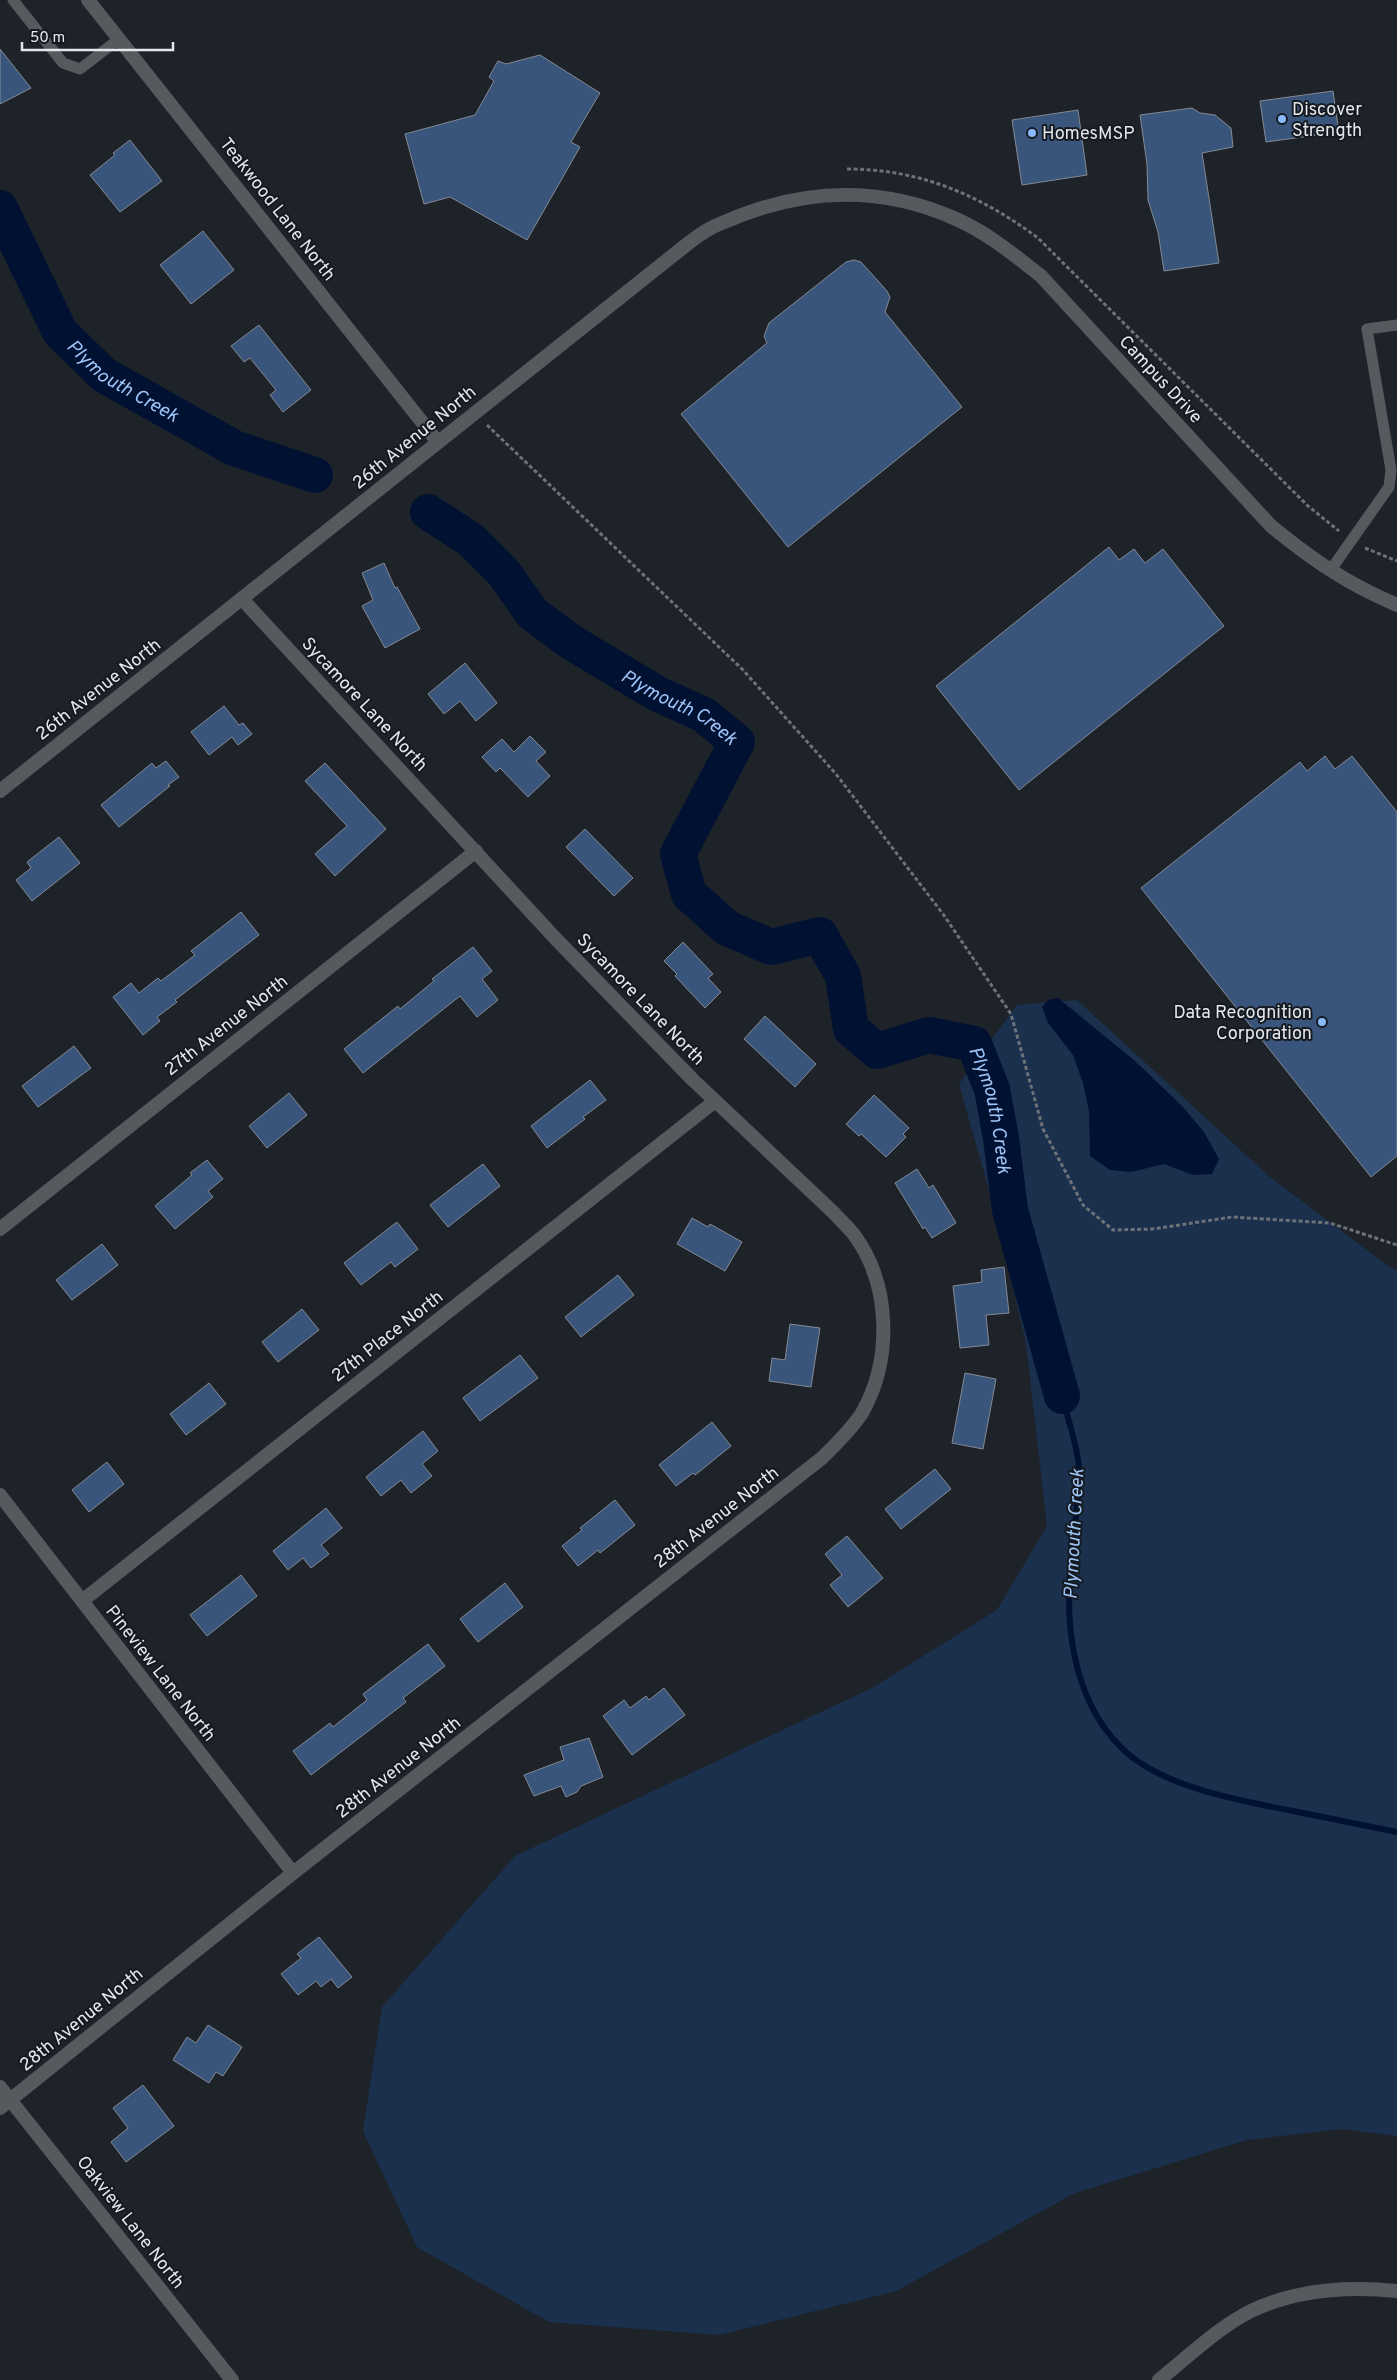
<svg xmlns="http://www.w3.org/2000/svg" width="1397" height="2380" font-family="Overpass,sans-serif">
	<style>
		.green { fill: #1a304d }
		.water { fill: #001132 }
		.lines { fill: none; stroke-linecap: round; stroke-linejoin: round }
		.stream { stroke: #001132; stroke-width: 6 }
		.river { stroke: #001132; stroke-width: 36 }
		.building { fill: #39557c; stroke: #848a93 }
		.path { stroke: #6d7278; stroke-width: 3; stroke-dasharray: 4 2.5; stroke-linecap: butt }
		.service { stroke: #56595d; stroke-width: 11 }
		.minor { stroke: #56595d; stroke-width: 14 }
		.tertiary { stroke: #56595d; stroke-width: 14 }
		.poi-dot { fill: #8abafc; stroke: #151a21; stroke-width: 2 }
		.labels { text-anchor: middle; stroke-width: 4; stroke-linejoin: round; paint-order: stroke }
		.poi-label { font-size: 18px; fill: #e4e8ed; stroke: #151a21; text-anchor: start }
		.street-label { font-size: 18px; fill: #e4e8ed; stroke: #151a21 }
		.water-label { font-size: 19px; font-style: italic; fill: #9fc4f7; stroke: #151a21 }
	</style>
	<rect width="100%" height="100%" fill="#1e232a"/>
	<path class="green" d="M1077,1000L1270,1177L1380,1260L1397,1271V2136L1342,2129L1247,2140L1075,2193L896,2291L719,2335L549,2322L417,2247L363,2131L382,2007L515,1856L872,1688L997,1610L1047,1526L1026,1343L990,1194L959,1084L1017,1005Z"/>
	<path class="water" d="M1058,998L1135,1061L1182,1106L1204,1132L1219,1159L1212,1174L1193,1175L1164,1164L1131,1172L1110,1170L1090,1156L1089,1111L1083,1083L1073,1055L1048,1023L1042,1007L1048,1000Z"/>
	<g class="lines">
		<path class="stream" d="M1062,1396C1067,1417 1079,1450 1079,1470C1079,1513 1069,1556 1069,1598C1069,1654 1083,1714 1127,1753C1167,1788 1242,1801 1293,1811C1328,1818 1362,1825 1397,1832"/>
		<g class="river">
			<path id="s1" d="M0,208L60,332L104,375L234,448L315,475"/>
			<path id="s2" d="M428,512L471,540L504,573L532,613L571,642L656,693L704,715L737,742L678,854L689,894L727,928L771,947L820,935L843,976L851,1029L877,1051L929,1035L974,1044L992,1089L1001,1138L1010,1210L1062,1396"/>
		</g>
	</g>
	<path class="building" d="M0,49L31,88L0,104Z
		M540,55L600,93L571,142L580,147L527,240L450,197L424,204L405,134L475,115L494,81L489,77L498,61L506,64Z
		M1333,91L1339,132L1266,142L1260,101Z
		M1192,108L1200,113L1215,115L1231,128L1233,147L1202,153L1219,263L1164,271L1158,232L1148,200L1147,164L1140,115Z
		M1078,110L1087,175L1022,185L1012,120Z
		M130,140L162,181L120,212L90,175L115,155L113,153Z
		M203,231L234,270L191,304L160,265Z
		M854,260L861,262L887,291L890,297L885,312L962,407L788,547L681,414L767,343L764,336L769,323L846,262Z
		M259,325L311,390L283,412L270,395L276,390L250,358L244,362L231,346Z
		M1109,547L1119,560L1134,549L1145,563L1163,549L1224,626L1019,790L936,686Z
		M384,563L395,588L397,587L420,629L385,648L362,606L373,600L362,573Z
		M465,663L497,703L476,721L460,701L444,714L428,694Z
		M224,706L239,725L243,723L252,734L238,745L232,737L209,755L191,732Z
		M530,736L546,752L536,761L550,776L528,797L500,768L496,772L482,757L502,739L514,752Z
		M1325,756L1335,769L1352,756L1397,812V1156L1371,1177L1141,888L1300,762L1307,771Z
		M166,761L179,777L168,785L170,786L119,827L101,805L152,763L156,768Z
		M325,763L386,829L335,876L315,854L347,826L305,781Z
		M585,829L633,878L614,896L566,847Z
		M59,837L80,863L32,901L16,880L31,868L27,862Z
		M241,912L259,935L175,1000L177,1002L157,1017L160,1021L143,1035L113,997L131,983L139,993L158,978L161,981L195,955L191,951Z
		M683,942L713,974L708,978L721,992L705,1008L675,976L677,974L664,961Z
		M473,947L492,971L482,979L498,1000L477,1017L460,996L363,1073L344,1049L398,1006L400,1009L434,981L432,979Z
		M765,1016L816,1064L795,1087L744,1039Z
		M74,1046L91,1068L38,1107L22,1086Z
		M590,1080L606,1100L583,1117L585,1119L547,1148L531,1126Z
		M289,1093L307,1115L267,1148L249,1126Z
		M874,1095L909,1128L903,1134L906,1137L886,1157L861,1134L859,1136L846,1124Z
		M207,1160L223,1179L208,1191L213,1197L175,1229L155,1206L192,1175L190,1173Z
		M483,1164L500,1186L448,1227L430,1205Z
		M917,1169L929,1188L933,1185L956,1223L932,1238L925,1227L923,1229L895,1183Z
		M692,1218L708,1227L710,1224L742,1242L725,1271L677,1244Z
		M397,1222L418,1249L395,1267L391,1262L361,1285L344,1263Z
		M102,1244L118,1265L72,1300L56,1280Z
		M1004,1267L1009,1313L986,1315L989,1345L960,1348L953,1286L982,1282L981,1270Z
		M618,1275L634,1295L581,1337L565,1317Z
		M302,1309L319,1330L278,1362L262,1342Z
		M790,1324L820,1328L811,1387L769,1381L772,1358L785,1360Z
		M520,1355L538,1378L480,1421L463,1398Z
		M965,1373L996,1379L983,1449L952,1443Z
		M209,1383L226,1404L186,1435L170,1414Z
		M712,1422L731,1446L695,1475L693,1473L676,1486L659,1465Z
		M423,1431L438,1451L422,1464L432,1476L411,1493L401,1480L381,1496L366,1477Z
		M107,1462L124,1484L89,1512L72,1490Z
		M935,1469L951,1489L901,1529L885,1509Z
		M615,1500L635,1525L600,1553L598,1550L578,1566L562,1546L582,1530L580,1528Z
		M326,1508L342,1528L321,1545L329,1554L311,1568L303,1558L288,1570L273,1551Z
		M847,1536L883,1578L848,1607L830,1585L842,1575L825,1554Z
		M241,1575L257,1596L207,1636L190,1615Z
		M505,1583L523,1607L478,1642L460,1619Z
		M428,1644L445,1666L403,1698L406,1702L311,1775L293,1751L330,1723L333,1727L367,1700L363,1694Z
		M664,1688L685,1715L632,1755L603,1716L624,1700L630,1708L646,1696L649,1700Z
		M589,1738L603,1777L581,1786L577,1792L566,1797L561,1786L534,1796L524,1775L564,1760L560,1747Z
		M319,1937L352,1977L338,1988L331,1979L321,1987L316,1981L298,1995L281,1974L301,1958L297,1954Z
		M208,2025L242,2047L223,2076L216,2072L209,2083L173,2060L187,2037L196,2043Z
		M143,2085L174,2126L126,2162L111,2142L128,2128L113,2108Z"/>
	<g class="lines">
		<path class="path" d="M847,169C920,169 980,195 1038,238L1308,506L1339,531
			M487,425L743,670L836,774L943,914L1011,1014L1043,1129L1083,1205L1113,1230L1153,1229L1232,1217L1330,1223L1397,1245
			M1365,548L1397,561"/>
		<path class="service" d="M13,0L63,63L80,69L119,39
			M1330,571L1389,487L1391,470L1367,329L1397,325"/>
		<path class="minor" d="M0,1229L476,851
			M0,1495L293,1873
			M82,1601L715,1101
			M0,2087L232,2380
			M0,2108L293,1873L822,1458C836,1444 851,1430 862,1413C892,1360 891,1286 855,1236C849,1228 841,1221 834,1213L692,1079L555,938L242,599
			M1159,2380C1188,2357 1217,2328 1251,2311C1297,2289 1347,2286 1397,2291"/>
		<path class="tertiary" d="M88,0L437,441
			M0,791L671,257C684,247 697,235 711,228C720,223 730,220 739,216C811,188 885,187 956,219C988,233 1014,255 1041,276L1271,526C1314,561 1346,583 1397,605"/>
	</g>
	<g class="poi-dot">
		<circle cx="1282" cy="119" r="5"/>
		<circle cx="1032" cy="133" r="5"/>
		<circle cx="1322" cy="1022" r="5"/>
	</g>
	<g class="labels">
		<g class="poi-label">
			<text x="1292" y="115">Discover<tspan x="1292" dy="21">Strength</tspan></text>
			<text x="1042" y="139">HomesMSP</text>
			<text x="1312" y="1018" text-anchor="end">Data Recognition<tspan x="1312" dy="21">Corporation</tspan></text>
		</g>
		<g class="street-label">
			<text transform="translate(278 209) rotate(52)" y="6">Teakwood Lane North</text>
			<text transform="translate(1161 379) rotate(47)" y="6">Campus Drive</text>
			<text transform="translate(414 437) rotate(-39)" y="6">26th Avenue North</text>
			<text transform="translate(98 689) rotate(-38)" y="6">26th Avenue North</text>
			<text transform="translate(365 704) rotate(47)" y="6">Sycamore Lane North</text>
			<text transform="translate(641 999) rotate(46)" y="6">Sycamore Lane North</text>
			<text transform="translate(226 1025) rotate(-38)" y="6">27th Avenue North</text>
			<text transform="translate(387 1336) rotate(-38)" y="6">27th Place North</text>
			<text transform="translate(716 1517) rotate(-38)" y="6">28th Avenue North</text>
			<text transform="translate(161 1673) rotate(52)" y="6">Pineview Lane North</text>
			<text transform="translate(398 1767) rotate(-38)" y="6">28th Avenue North</text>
			<text transform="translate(81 2019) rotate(-39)" y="6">28th Avenue North</text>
			<text transform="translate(131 2222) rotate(52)" y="6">Oakview Lane North</text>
		</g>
		<g class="water-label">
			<text dy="7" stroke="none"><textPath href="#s1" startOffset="218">Plymouth Creek</textPath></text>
			<text dy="7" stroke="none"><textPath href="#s2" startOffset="322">Plymouth Creek</textPath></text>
			<text dy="7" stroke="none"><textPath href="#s2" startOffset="1011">Plymouth Creek</textPath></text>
			<text transform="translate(1073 1534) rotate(-87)" y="7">Plymouth Creek</text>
		</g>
	</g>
	<path d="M22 42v8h151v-8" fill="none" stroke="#e4e8ed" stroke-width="2.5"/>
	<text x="30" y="42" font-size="15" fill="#e4e8ed" stroke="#151a21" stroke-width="4" paint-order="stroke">50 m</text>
</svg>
